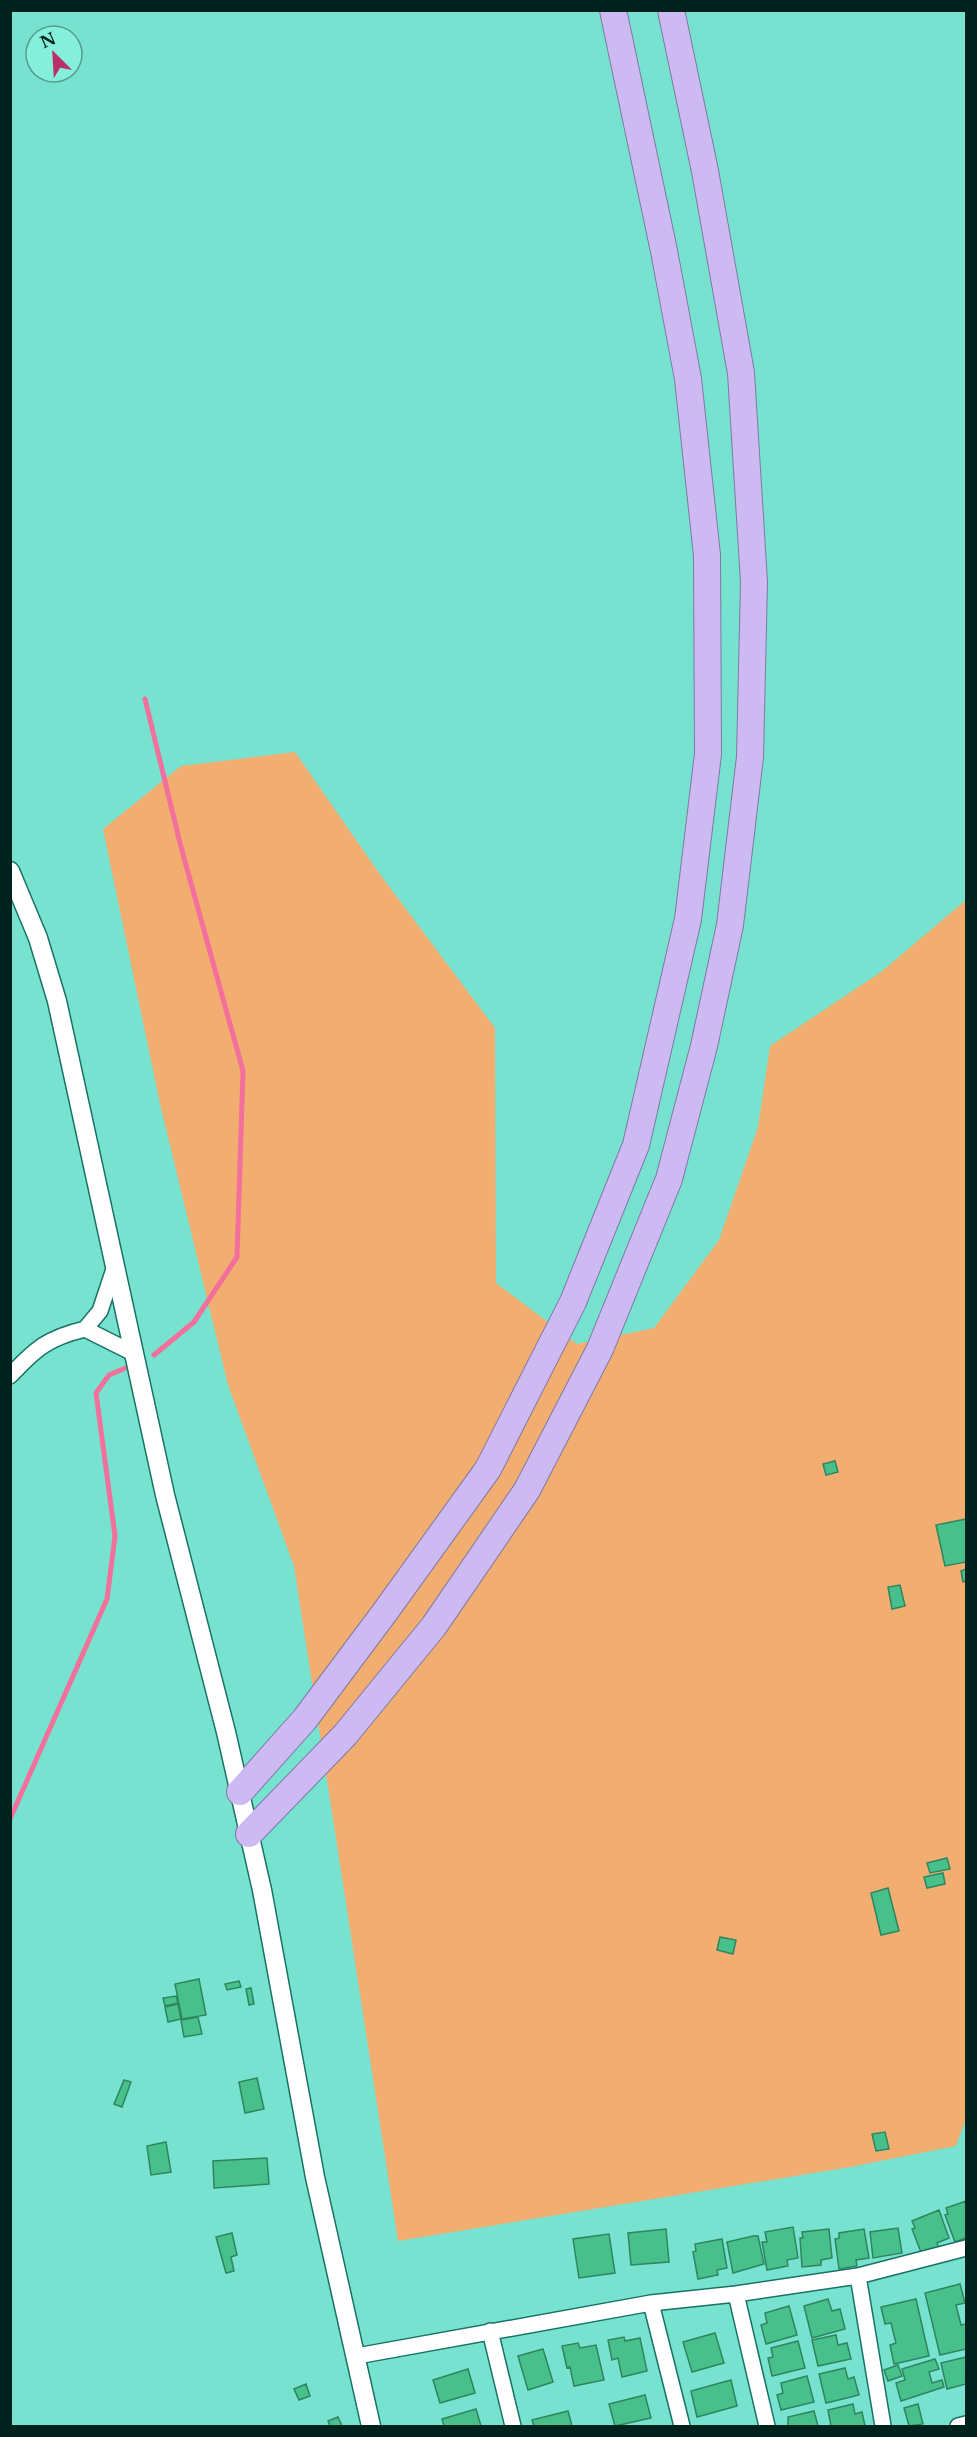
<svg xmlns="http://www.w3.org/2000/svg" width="977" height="2437" font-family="'Libre Baskerville',serif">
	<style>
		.green { fill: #f2ad70 }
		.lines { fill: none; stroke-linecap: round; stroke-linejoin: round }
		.stream { stroke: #f3709c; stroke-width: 5 }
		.building { fill: #48c08b; stroke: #2e855f; stroke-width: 1.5 }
		.minor-casing { stroke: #187265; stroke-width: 18 }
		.tertiary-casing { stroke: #187265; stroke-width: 21 }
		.trunk-casing { stroke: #7e79a6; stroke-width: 28 }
		.minor { stroke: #fff; stroke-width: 15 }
		.tertiary { stroke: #fff; stroke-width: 18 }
		.trunk { stroke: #cebaf2; stroke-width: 26 }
	</style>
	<rect width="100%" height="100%" fill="#77e2cf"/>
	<path class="green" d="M295,752L379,873L495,1028L496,1283L577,1344L654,1328L719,1240L758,1127L770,1046L881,972L966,900V2119L956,2146L850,2167L398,2241L294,1566L228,1385L160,1104L103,829L181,766Z"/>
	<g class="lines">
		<path class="stream" d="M145,699L181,847L243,1071L237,1257L194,1322L154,1355
			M10,1819L107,1599L115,1536L96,1393L109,1375L128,1367"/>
	</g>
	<path class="building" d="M835,1461L838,1472L826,1475L823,1464Z
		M966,1519V1562L945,1566L936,1525Z
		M966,1569V1581L963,1582L961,1571Z
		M900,1585L905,1606L892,1609L888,1587Z
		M947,1858L950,1869L930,1873L927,1863Z
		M943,1873L945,1884L927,1888L924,1877Z
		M888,1888L899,1931L881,1935L871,1893Z
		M720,1937L736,1940L733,1954L717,1950Z
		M199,1979L206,2015L182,2019L175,1984Z
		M239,1981L241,1987L227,1990L225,1984Z
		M251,1988L254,2004L249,2005L246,1989Z
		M176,1996L178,2003L165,2006L163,1998Z
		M178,2004L181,2019L168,2022L165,2007Z
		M198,2017L202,2034L184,2037L181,2020Z
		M257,2078L264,2109L245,2113L239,2082Z
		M124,2080L131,2082L122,2107L114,2104Z
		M885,2132L889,2149L876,2151L872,2134Z
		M166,2142L171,2172L151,2175L147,2146Z
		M267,2158L269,2184L214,2188L213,2161Z
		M966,2201V2238L955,2242L945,2215L948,2214L946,2208Z
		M939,2210L949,2238L937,2243L939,2248L922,2255L912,2229L915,2228L912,2221Z
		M793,2227L798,2258L787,2260L788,2266L767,2270L762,2242H767L765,2232Z
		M898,2228L902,2253L873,2258L870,2232Z
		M666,2229L669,2262L631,2265L628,2233Z
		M829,2229L832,2258L821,2260V2265L802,2267L800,2238H803L802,2232Z
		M864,2229L869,2258L856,2260L857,2266L839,2269L835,2239L839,2238V2233Z
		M232,2233L237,2255L231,2257L234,2271L226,2273L216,2237Z
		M609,2234L615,2273L579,2278L573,2239Z
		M753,2236H758L764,2264L733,2273L727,2242Z
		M722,2239L727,2268L717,2270L718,2275L698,2279L693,2252L696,2251L695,2244Z
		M960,2284L965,2303L956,2305L961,2325L966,2324V2349L940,2355L925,2293Z
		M828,2299L832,2311L840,2309L845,2329L812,2338L804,2306Z
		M916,2299L929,2356L894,2364L890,2345L896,2343L891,2323L885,2324L881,2307Z
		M789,2306L797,2335L766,2344L761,2325L767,2323L765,2313Z
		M715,2333L724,2363L692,2372L683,2342Z
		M836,2335L838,2345L847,2343L851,2359L818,2366L812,2340Z
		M624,2337L625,2341L640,2338L647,2371L622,2377L618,2358L612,2360L608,2340Z
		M798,2341L805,2368L772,2376L768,2358L773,2357L771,2348Z
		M578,2343L580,2348L596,2345L604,2380L574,2386L570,2367L567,2368L562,2346Z
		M543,2349L553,2382L528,2390L518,2356Z
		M966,2357V2384L947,2389L941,2363Z
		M935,2359L939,2369L929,2372L932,2383L942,2380L944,2387L901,2401L896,2383L905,2380L902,2369Z
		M898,2365L902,2376L888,2381L884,2370Z
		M845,2368L848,2379L854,2377L859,2395L826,2403L819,2374Z
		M468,2369L475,2393L440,2403L433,2380Z
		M807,2376L814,2402L781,2410L777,2395L783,2393L781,2383Z
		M731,2380L737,2406L697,2417L691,2391Z
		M306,2384L310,2396L299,2400L294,2389Z
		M645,2395L651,2418L615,2426L609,2404Z
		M853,2404L855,2414L862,2412L865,2426H831L828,2410Z
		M918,2404L923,2424L909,2426L904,2408Z
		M476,2409L481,2426H444L442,2419Z
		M568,2411L572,2426H534L532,2420Z
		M814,2411L818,2426H788V2417Z
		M338,2417L342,2426H330L328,2421Z"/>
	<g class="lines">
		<g class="minor-casing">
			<path id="minor" d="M85,1329L100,1311L114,1269
				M10,1376C36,1348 48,1338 85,1329L133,1353
				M858,2276L883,2426
				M736,2294L767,2426
				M651,2303L682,2426
				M490,2331L513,2426
				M357,2356L651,2303L736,2294L858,2276L966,2248
				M958,2426L966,2424"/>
		</g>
		<g class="tertiary-casing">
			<path id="tertiary" d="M10,871L38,938L57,1001L165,1495L226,1732L262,1890L315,2177L371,2426"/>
		</g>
		<g class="trunk-casing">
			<path id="trunk" d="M240,1792L305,1719L385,1612L488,1469L573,1302L636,1145L688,919L708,754L707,555L688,379L664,251L613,10
				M249,1834L345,1735L434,1626L527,1490L600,1349L669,1179L704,1046L730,925L750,757L754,582L741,373L705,171L671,10"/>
		</g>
		<use href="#minor" class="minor"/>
		<use href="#tertiary" class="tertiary"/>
		<use href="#trunk" class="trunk"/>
	</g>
	<rect width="977" height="2437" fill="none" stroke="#00221d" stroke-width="24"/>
	<g transform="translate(54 54) rotate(336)"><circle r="28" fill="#85efdc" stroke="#509d90" stroke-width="1.5"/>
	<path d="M0-4.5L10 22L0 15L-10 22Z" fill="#ba2f67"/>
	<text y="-9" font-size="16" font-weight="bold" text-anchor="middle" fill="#00221d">N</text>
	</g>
</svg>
